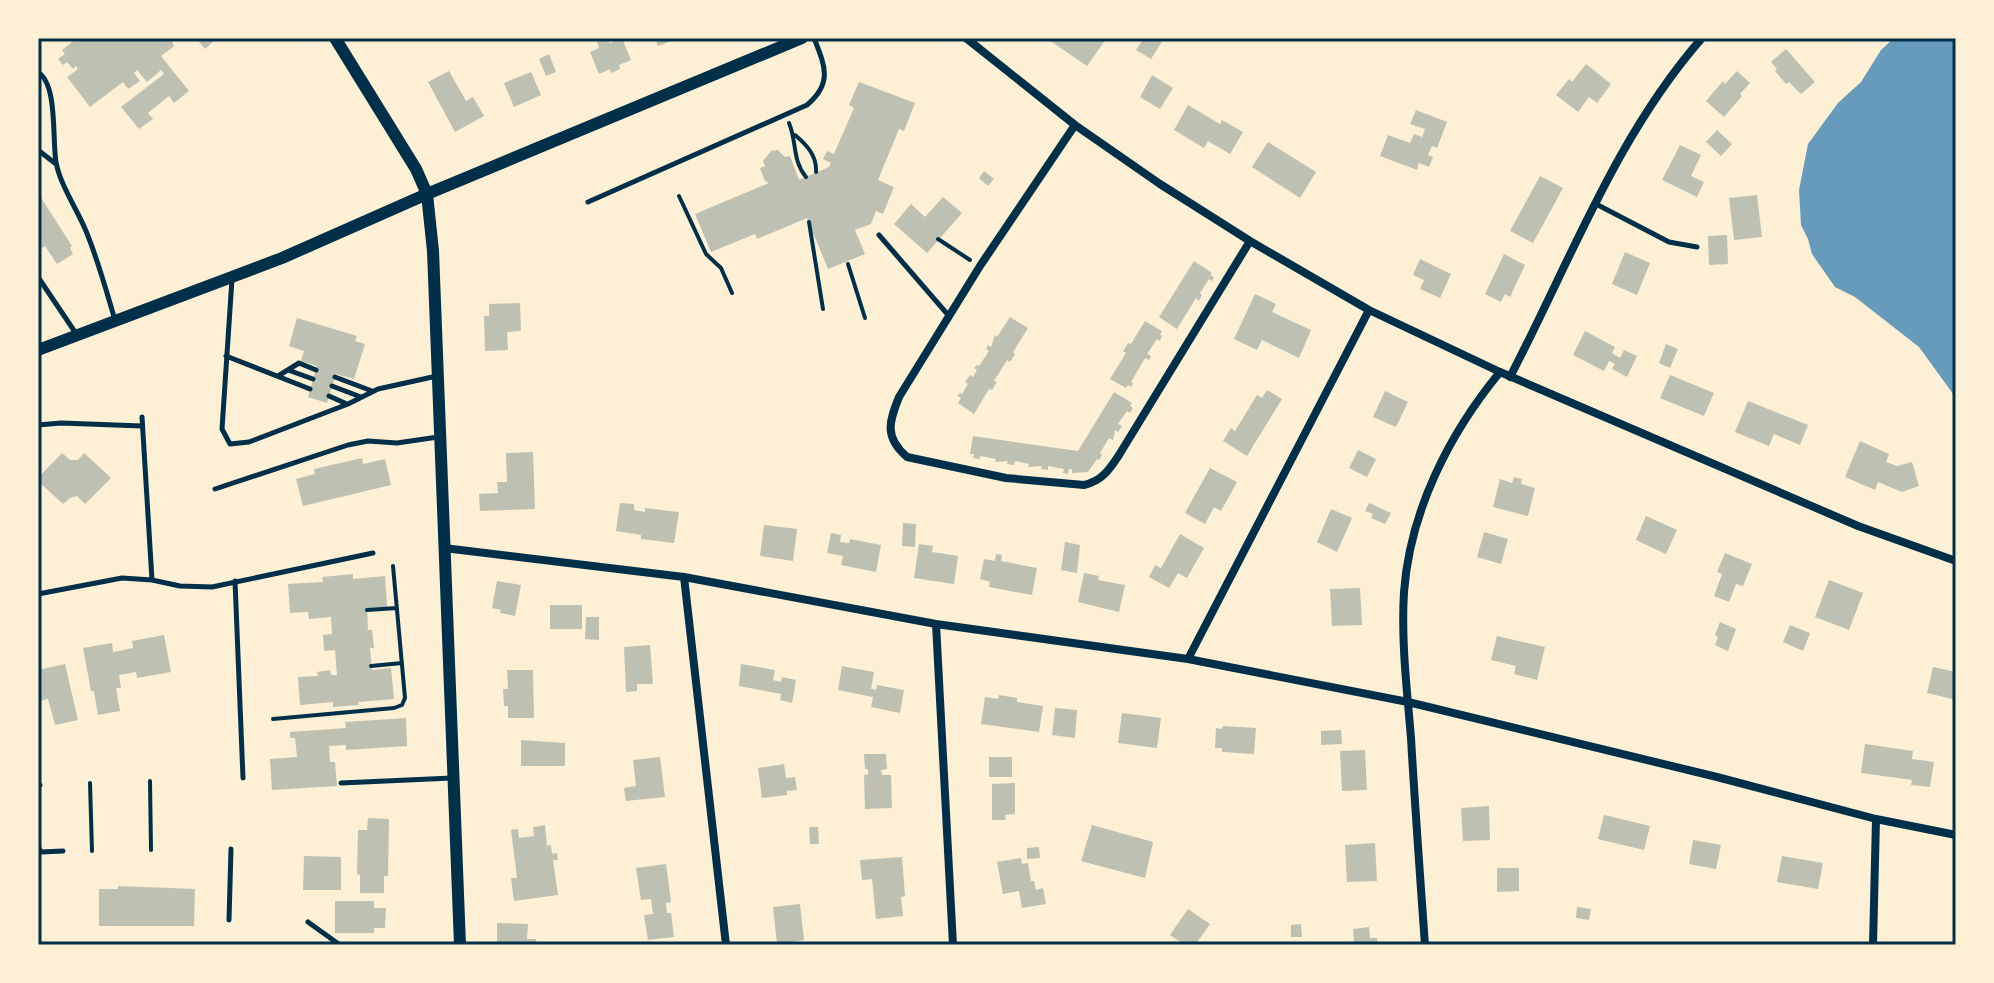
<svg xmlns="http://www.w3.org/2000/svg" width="1994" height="983" font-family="'Exo 2',sans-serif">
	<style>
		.water { fill: #669bbc }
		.building { fill: #bec0b2 }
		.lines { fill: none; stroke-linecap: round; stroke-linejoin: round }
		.path { stroke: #003049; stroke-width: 4 }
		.service { stroke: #003049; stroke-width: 5 }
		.minor { stroke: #003049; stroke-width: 8 }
		.secondary { stroke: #003049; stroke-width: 12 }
		.neatline { fill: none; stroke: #003049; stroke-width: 3 }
	</style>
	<rect width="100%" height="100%" fill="#fdf0d5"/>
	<path class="water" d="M1894,38H1956V398L1919,347L1855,297L1835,287L1812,254L1808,239L1801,225L1799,190L1808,144L1838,103L1861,82L1881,50Z"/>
	<path class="building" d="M77,38H171L174,46L161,56L189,91L174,103L169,96L148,113L153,119L139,129L121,107L164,74L161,70L147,82L137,70L134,73L140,81L128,89L123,82L90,107L67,77L78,69L76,66L73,69L67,62L63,65L58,59L65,54L62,50Z
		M196,38H214L215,40L205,49Z
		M606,38L610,43L622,38L631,60L619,65L620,69L611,73L610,69L599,74L590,52L599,48L597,42Z
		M655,38H679L658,46Z
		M1046,38H1104L1106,39L1087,66Z
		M1144,38L1163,40L1151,59L1136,50Z
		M1786,49L1815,82L1801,94L1789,82L1786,84L1775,71L1777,69L1771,62Z
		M549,54L556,72L546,76L539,59Z
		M1586,64L1611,84L1597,103L1589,97L1578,112L1556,95L1569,79L1572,82Z
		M449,71L466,101L473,97L484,116L455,132L428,82Z
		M1737,71L1750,83L1740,94L1742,96L1724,117L1706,101L1723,81L1725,84Z
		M531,72L541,95L514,107L504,83Z
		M1152,75L1173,88L1160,109L1140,97Z
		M859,82L915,103L904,131L899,129L878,180L894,187L883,214L876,211L871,224L855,230L865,254L828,269L807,218L757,239L755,234L711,252L695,214L769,183L765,181L760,168L765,166L763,161L771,151L778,150L785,157L790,156L799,180L829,167L831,163L823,159L827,151L834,154L854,108L849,105Z
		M1188,105L1220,124L1222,120L1243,132L1230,154L1208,141L1204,148L1174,130Z
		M1416,110L1447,122L1437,148L1432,146L1428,155L1433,157L1429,167L1419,163L1417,170L1380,156L1388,135L1410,143L1414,134L1422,137L1425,129L1410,124Z
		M1717,130L1732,144L1721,156L1706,142Z
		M1268,142L1316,172L1300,198L1252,167Z
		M1680,145L1701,155L1691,176L1704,182L1697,197L1662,180Z
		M984,171L994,179L988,186L979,178Z
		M1540,176L1563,188L1533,243L1510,231Z
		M38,193L72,246L70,248L73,254L57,264L45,246L42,248L39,243L42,241L38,234Z
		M1757,195L1762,237L1734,240L1729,198Z
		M943,197L962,213L927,253L894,224L911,204L925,217Z
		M1727,235L1728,264L1709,265L1708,236Z
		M1625,252L1650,263L1637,295L1612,284Z
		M1504,254L1525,265L1510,297L1505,294L1501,302L1485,294Z
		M1420,259L1451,274L1440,298L1420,289L1424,280L1413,275Z
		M1194,261L1212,273L1210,275L1214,277L1212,281L1209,279L1200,293L1202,295L1199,301L1196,298L1177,329L1159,317Z
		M1255,294L1276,304L1272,312L1311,330L1299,358L1262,340L1257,350L1234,339Z
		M520,303L521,331L507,332L508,350L485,351L484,316H489V304Z
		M1010,317L1028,328L1013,352L1015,354L1010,362L1007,360L994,381L997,382L992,390L989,389L974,414L958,403L961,398L957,396L960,393L962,394L968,384L965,382L970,375L973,377L977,370L974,368L977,365L979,366L989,351L986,349L988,345L991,347L995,335L997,337Z
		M297,318L357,336L355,341L365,344L354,379L336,374L327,403L308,397L317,366L301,361L304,351L289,346Z
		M1145,321L1162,331L1160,335L1162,336L1160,341L1157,339L1147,354L1151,356L1149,360L1145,358L1131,382L1133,383L1131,387L1128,385L1126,388L1110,379L1126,353L1123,351L1128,343L1131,344Z
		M1585,331L1615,347L1612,353L1620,358L1624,350L1637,356L1627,377L1612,369L1615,364L1609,361L1604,371L1573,355Z
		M1666,344L1678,349L1670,368L1659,363Z
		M1670,375L1714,393L1704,416L1660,398Z
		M1267,390L1282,399L1247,456L1223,441L1231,428L1235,431L1257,395L1262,398Z
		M1385,391L1408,402L1396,427L1373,417Z
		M1114,392L1132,403L1130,406L1133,408L1130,413L1127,411L1118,424L1122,426L1118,432L1115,430L1113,440L1109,438L1100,453L1102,455L1099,460L1097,459L1088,472L1072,473V469H1069L1068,474L1063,473L1064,469L1048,466V470L1041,469L1042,466L1028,467L1029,464L1015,461L1014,465L1007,464L1008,461L995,462L996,459L980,456V459L973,458L974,454H970L973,436L1078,451Z
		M1748,401L1808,425L1800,445L1774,434L1769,446L1735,432Z
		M1860,441L1889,454L1886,462L1897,466L1912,462L1919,486L1902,492L1878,482L1875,490L1845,477Z
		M1358,450L1376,459L1367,477L1349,468Z
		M533,452L535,509L480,511L479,494L498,493L497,482H507L506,453Z
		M62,453L70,460H78L84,453L111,478L85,504L77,496L70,498L63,504L38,481V478Z
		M362,458L363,464L385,459L391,485L303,506L296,479L315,474L314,469Z
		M1210,468L1237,482L1221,511L1214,507L1205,524L1185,513Z
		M1514,477L1522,479L1521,484L1535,488L1528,516L1493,507L1500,479L1512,483Z
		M620,503L634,504V510L645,512V508L679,512L674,543L641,539V535L616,531Z
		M1369,503L1391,513L1385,524L1371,518L1373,514L1365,511Z
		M1331,509L1352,518L1337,552L1317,542Z
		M1646,516L1677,530L1666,554L1636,540Z
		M903,523L916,524L915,547L902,546Z
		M764,525L797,529L793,561L760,556Z
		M1484,532L1508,539L1501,564L1477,557Z
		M831,533L841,535L840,542L849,543L850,539L881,545L876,572L841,565L843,556L827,553Z
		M1180,534L1204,548L1187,578L1178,573L1169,588L1149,577L1155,565L1161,568Z
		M1065,542L1080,545L1077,573L1061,570Z
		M919,544L933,546L932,552L958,556L954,584L914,578Z
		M1725,553L1752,564L1743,586L1736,584L1729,602L1714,596L1722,574L1717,572Z
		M996,554L1002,555L1001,561L1037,568L1032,595L989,587L990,582L980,579L984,559L995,561Z
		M1084,573L1099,576L1098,580L1125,585L1119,612L1078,602Z
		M353,574V579L385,576L387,607L367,608L368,630H372L374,648H370L372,670L391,668L394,699L358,702L359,705L333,707V702L300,705L298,677L318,676L317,672L330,670L331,675H337L335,650L324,651L323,635L332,634L331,617L309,619L308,612L290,613L288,584L323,582L322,577Z
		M1829,580L1863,593L1849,630L1815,617Z
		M497,581L521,585L515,616L500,613L501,610L492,608Z
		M1360,588L1362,625L1332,626L1330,589Z
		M550,605H582V629H550Z
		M586,617H599V640L585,639Z
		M1720,622L1736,629L1728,651L1715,645L1718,637L1715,635Z
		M1790,625L1810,633L1803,651L1783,642Z
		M164,635L171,672L137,678L136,672L119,675L121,688H116L120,711L98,715L94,691H91L83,648L112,643L113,652L133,648L132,641Z
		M1497,636L1545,647L1537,680L1514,674L1516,666L1491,660Z
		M650,645L653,684H637V691L626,692L624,647Z
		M65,664L78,720L55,725L48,699L40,701L38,670Z
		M741,664L775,670L773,680L781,682L782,677L796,680L792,703L780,700L781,694L739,686Z
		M842,666L874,672L871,689L876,690L877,685L904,690L900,713L871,707L873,697L838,690Z
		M1933,667L1956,672V700L1927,693Z
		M507,670H533L534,718H508V706H504L503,689H508Z
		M999,695L1017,698V702L1043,706L1039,732L981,724L985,697L998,699Z
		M1055,708L1077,710L1075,738L1052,735Z
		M1122,713L1161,718L1157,748L1118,743Z
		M406,718L407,746L346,750V745L329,746L330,762H335L337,786L272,790L270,759L297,757L295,738H290V732L346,728L345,722Z
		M1223,726L1256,728L1254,754L1222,752V748H1215L1216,728L1222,729Z
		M1341,730L1342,744L1321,745V731Z
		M521,740L565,743V766H521Z
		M1865,744L1913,751L1912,759L1934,762L1930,787L1911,785L1912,780L1861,773Z
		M1365,750L1367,790L1342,791L1340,751Z
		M864,754H886L887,769L881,770L882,775H891L892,808L865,809L864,775H868V769H865Z
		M660,757L665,797L626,801L624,788L636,786L633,760Z
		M989,757H1012V777H989Z
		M784,764L786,778L795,777L797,790L787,791V795L762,798L758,768Z
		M1015,783V814L1005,815L1006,820H992V784Z
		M1489,806L1490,840L1463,841L1461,808Z
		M1604,815L1650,826L1644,850L1598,839Z
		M368,818L389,819L388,876H384V893H360V875L357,874L358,830H367Z
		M545,825L547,846L551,845L552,854L557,853L558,860H553L558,895L514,901L511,878H517L511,830L518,829L519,838L534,836L533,827Z
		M1092,825L1153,842L1145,878L1081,861Z
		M809,827H818L819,844H810Z
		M1693,840L1721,845L1716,869L1689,864Z
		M1375,843L1377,881L1347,882L1345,845Z
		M1039,847L1040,858L1027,859V848Z
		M304,856L341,857V890H303Z
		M1782,856L1823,863L1818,889L1777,882Z
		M902,857L905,896L901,897L903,916L876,919L872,879L862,880L860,860Z
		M1021,858L1022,864L1028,863L1031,881H1034L1036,890L1043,888L1046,904L1022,908L1019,891L1003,894L997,862Z
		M666,864L671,902L666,903L667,913H671L674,937L648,940L644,915L653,914L651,899L641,900L636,868Z
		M1497,868H1519V891L1497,892Z
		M118,886L195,889L194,926H99V889H118Z
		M335,901H374V908H386L385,928H374V933H335Z
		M800,904L804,940L777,944L773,907Z
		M1577,907L1591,909L1589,920L1576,918Z
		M1188,909L1210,924L1195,945H1185L1170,935Z
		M497,923L528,924L527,939H536V945H497Z
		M1301,924L1302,937H1291V925Z
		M1369,927L1370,938H1377L1378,945H1354L1353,929Z"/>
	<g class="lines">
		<path class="path" d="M789,123C797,142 792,160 806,177
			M795,135C807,145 817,156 816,172
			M679,196L706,254L721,268L732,293
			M809,222L823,309
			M938,239L970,260
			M848,264L865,318
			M367,610L397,608
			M371,666L402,663
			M273,719L394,708L402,705L405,698L393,566
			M150,781L151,850
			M90,783L92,851"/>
		<path class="service" d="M38,72C58,85 52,139 56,162C60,185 77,209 86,231C98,260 106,290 115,320
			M38,150L56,164
			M588,202L807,105C833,83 825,66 814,38
			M1596,204L1669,242L1697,247
			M879,235L949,316
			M38,277L77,335
			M232,279L222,429L230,444L249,442L348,404L378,389L437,376
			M226,356L310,389
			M288,370L313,379
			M278,376L299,363L316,370
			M335,377L372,391
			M332,386L361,397
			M329,396L347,404
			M38,425L61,423L142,426
			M215,489L348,445L368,441L397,443L438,437
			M152,580L180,586L212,587L373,553
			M235,581L243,778
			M38,594L122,578L152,580L142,417
			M341,783L452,778
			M38,786L40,785
			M38,846L41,852L63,851
			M229,920L231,849
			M308,922L340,945"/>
		<path class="minor" d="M966,38L1075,125L1160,184L1250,241L1369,310L1500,372L1858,526L1956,561
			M1075,125L980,266L899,397C889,422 884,437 907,457L1006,478L1084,485C1102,481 1109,470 1119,455L1250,241
			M1510,377C1570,262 1616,136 1702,38
			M444,548L684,577L936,624L1188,659L1408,702L1717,777L1876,819L1956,835
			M684,577L726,945
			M936,624L953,945
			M1188,659L1369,310
			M1425,945C1420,876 1415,807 1411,738C1407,690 1401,641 1404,592C1410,511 1449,434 1500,372
			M1873,945L1876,819"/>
		<path class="secondary" d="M335,38L416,169L427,194L433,251L460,945
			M38,350L282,258L427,194L802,38"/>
	</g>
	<rect width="1994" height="983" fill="none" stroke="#fdf0d5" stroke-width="80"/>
	<rect x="40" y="40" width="1914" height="903" class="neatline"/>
</svg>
